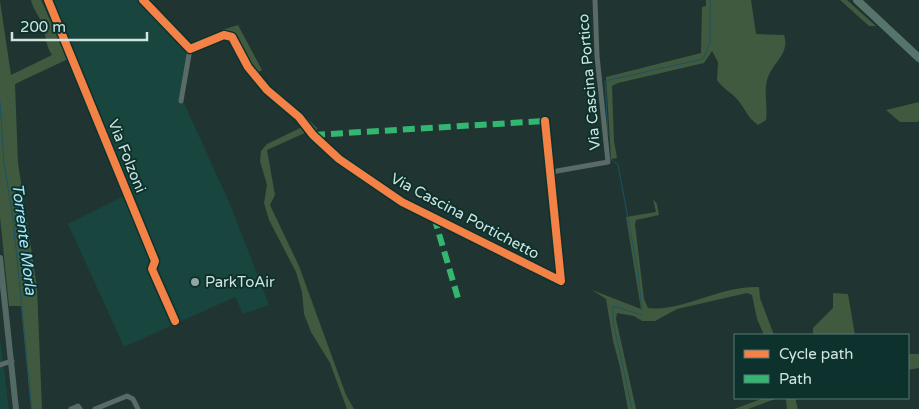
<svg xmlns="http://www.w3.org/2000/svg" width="919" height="409" font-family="'Varela Round',sans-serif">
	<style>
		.built { fill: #19453f }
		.green { fill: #3f5a3e }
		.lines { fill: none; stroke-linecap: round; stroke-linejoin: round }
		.stream { stroke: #1a5366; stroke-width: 1 }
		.minor { stroke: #5a6a67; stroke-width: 5 }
		.major { stroke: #536a64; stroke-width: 6 }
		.highway { stroke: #57746c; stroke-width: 8 }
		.quiet { stroke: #33b770; stroke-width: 6; stroke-dasharray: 12 6; stroke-linecap: butt }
		.cycleway-casing { stroke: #0d322d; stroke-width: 11 }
		.cycleway { stroke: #f48246; stroke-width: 8 }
		.poi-dot { fill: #92a6a3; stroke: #0d322d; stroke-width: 2 }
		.labels { text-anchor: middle; stroke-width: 4; stroke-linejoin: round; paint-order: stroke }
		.street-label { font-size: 15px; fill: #d0e4e0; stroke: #0d322d }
		.poi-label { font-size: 15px; fill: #d0e4e0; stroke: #0d322d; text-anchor: start }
		.water-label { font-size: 16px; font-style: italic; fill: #a8e5fd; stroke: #0d322d }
	</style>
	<rect width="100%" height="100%" fill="#203431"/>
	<path class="built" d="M41,0H154L151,3L193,48L183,101L230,204L269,305L243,314L235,297L124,347L68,224L124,196L68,59Z
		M0,338L9,409H0Z"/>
	<path class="green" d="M31,0H41L68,59L15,84L18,163L37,287L42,409H31L21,306H9L0,217V1L11,75L52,55C45,45 46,34 42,23C38,14 33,9 31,0Z
		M706,0H751L756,34L784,35C790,53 774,62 768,77C763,90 768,106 766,120L758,125C748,118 745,109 738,100C732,93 722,88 717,80L718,62L712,51L704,63L618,83L612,86L614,141L617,158L611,159L606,77L701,53L702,7L706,6Z
		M840,0H847L876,26H869Z
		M238,25L262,70L257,73C245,61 243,46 231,34H221L222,30Z
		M278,92L312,123L317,128V133L307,132L267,150L275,195L270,205L299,266L346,395L354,409H347L330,363L311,332L304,314L302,292L296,272L269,220L264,203L267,185L260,161L261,151L267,144L300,128L305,121L275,93Z
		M919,102V121L917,122H900L886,110Z
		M653,199L657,204L659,215L636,220L635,224L644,299L648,308C682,312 721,285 759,287L760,298L774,335H764L757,319L752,295L747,293L677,309L655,321H642L634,316L617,313L616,319L636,409H628L620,367L613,341L606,299L592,290L641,309L626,217L656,212Z
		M833,293L848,294L855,335H813V328L833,308Z
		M908,354H919V368L908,370Z
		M764,398H778L748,409H734Z
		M783,398H795L798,409H787L786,399Z"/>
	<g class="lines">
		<path class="stream" d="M0,102L4,163L13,219L32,409
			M608,135L605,81L703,59L710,43V0
			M610,158L618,165L638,272L642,310
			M632,409L613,321V306L642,315"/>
		<path class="minor" d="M48,0L155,261L152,269L175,321
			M143,0L190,49L224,35L232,37L248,67L267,90L299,117L313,135L339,159L402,202L561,281L545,121
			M181,101L190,49
			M550,174L557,171L608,162L597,56L595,0
			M0,365L12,361
			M71,409L78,406L80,409
			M95,409L127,396L133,399L138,409"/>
		<path class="major" d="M0,258L16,409"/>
		<path class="highway" d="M857,0L919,58"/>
		<path class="quiet" d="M313,135L545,121
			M434,217L458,298"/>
		<g class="cycleway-casing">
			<path id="cycleway" d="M48,0L155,261L152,269L175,321
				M143,0L190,49L224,35L232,37L248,67L267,90L299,117L313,135L339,159L402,202L561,281L545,121"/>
		</g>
		<use href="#cycleway" class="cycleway"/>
	</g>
	<circle class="poi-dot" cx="195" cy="282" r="5"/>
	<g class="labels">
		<g class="street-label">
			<text transform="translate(589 82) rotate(-95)" y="5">Via Cascina Portico</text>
			<text transform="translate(127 156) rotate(68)" y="5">Via Folzoni</text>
			<text transform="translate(465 216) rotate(28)" y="5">Via Cascina Portichetto</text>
		</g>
		<g class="poi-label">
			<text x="205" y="287">ParkToAir</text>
		</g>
		<g class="water-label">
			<text transform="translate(25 239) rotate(83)" y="6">Torrente Morla</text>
		</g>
	</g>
	<rect x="734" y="334" width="175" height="65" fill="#0d322d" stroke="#5b7975"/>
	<rect x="744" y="350" width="25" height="8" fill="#f48246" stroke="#5b7975"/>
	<text x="779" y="359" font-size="15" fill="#d0e4e0">Cycle path</text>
	<rect x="744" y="375" width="25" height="8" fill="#33b770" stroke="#5b7975"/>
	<text x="779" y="384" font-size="15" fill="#d0e4e0">Path</text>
	<path d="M12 32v8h135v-8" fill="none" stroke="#d0e4e0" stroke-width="2.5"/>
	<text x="20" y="32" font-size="15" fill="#d0e4e0" stroke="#0d322d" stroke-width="4" paint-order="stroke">200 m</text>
</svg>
